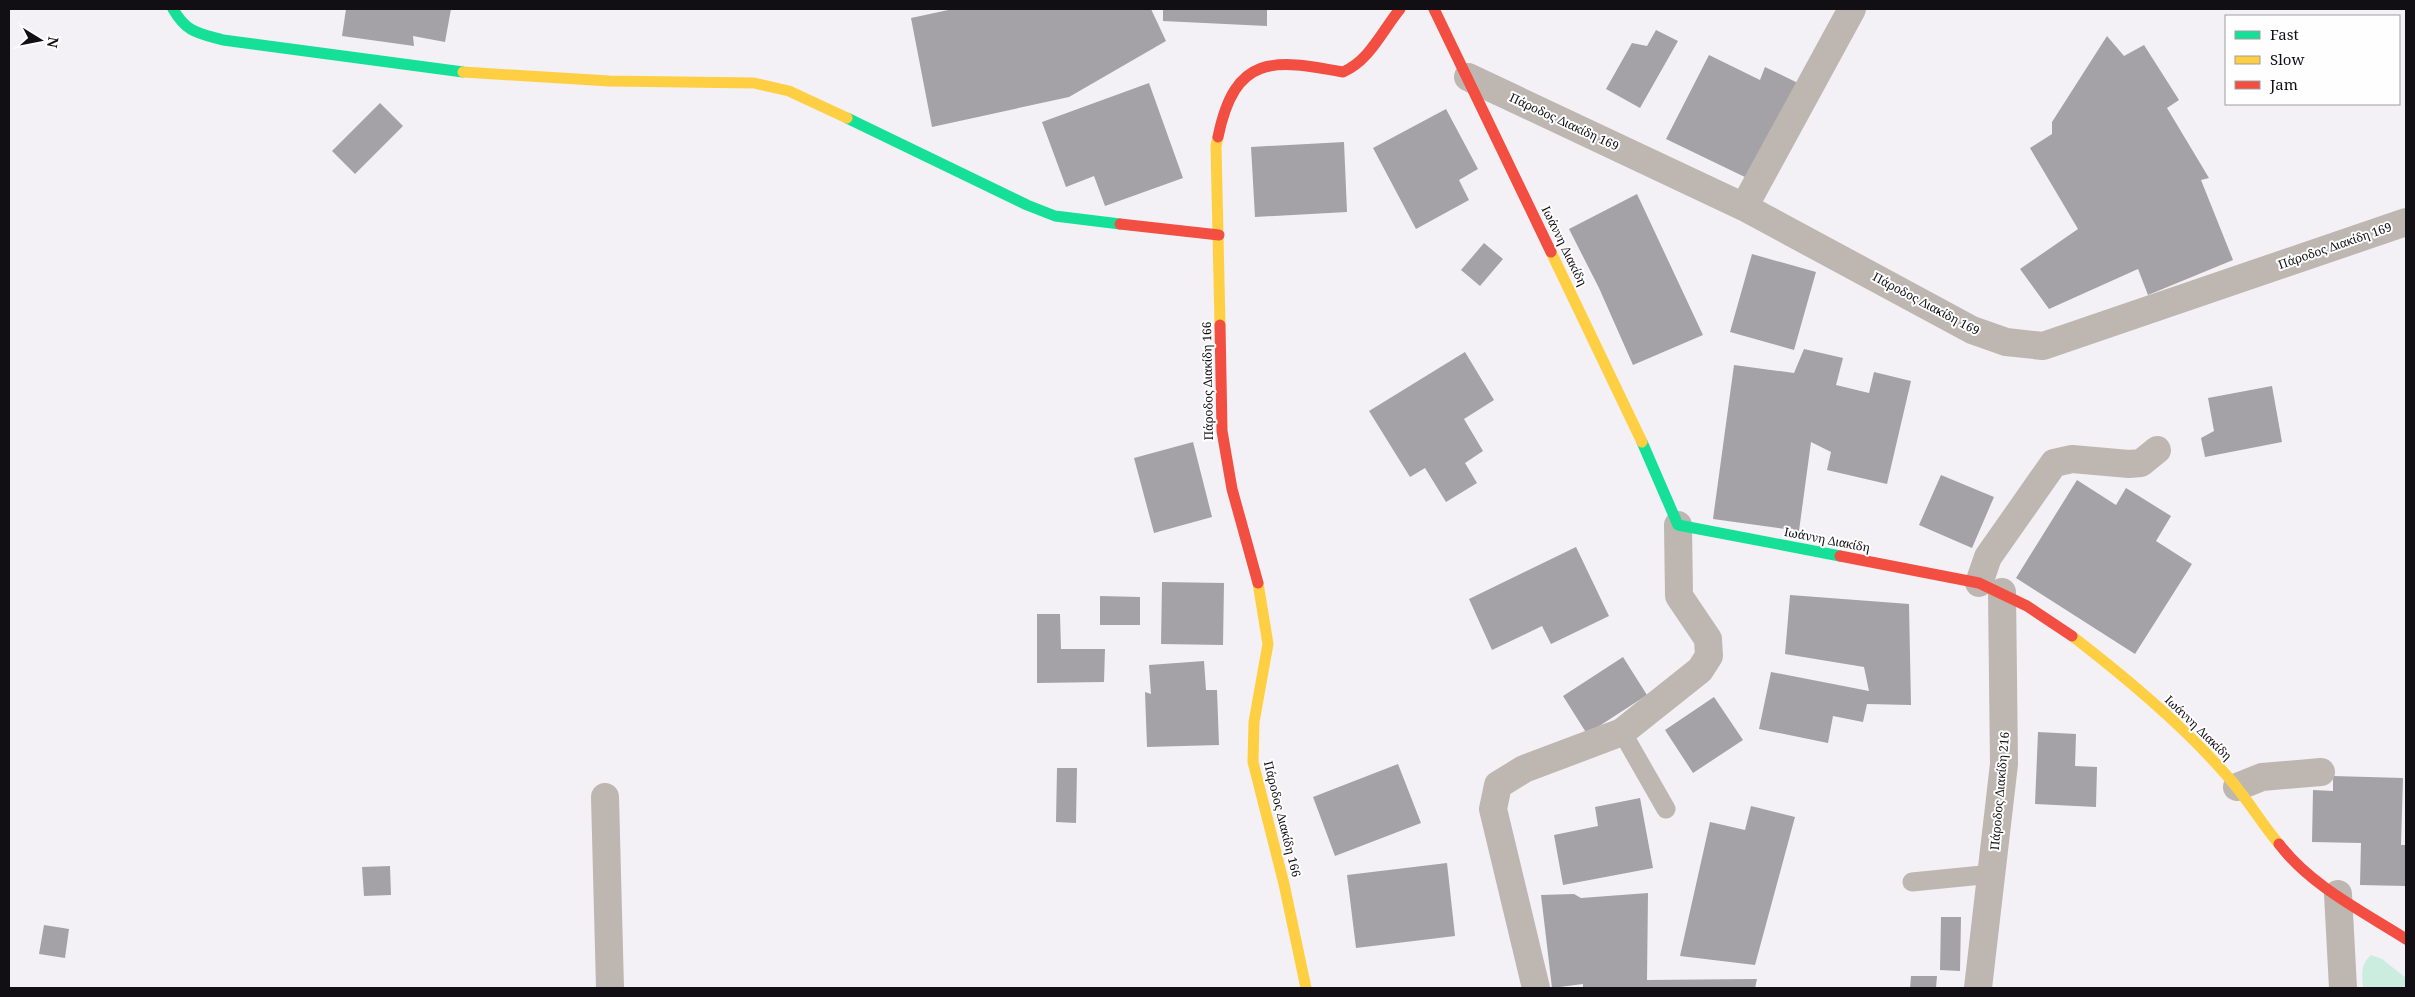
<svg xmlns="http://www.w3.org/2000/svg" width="2415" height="997" font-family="'Noto Serif',serif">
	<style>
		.green { fill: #cbeddf }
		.building { fill: #a4a2a6 }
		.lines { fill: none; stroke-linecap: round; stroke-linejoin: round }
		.lane { stroke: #beb6b0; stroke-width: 19 }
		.street { stroke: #beb6b0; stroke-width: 28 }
		.fast { stroke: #16e098; stroke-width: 11 }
		.slow { stroke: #ffcf43; stroke-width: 11 }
		.jam { stroke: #f24e42; stroke-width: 11 }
		.labels { text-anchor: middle; stroke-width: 4; stroke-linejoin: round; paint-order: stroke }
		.street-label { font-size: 12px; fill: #110f13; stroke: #fefefe }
	</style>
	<rect width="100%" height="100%" fill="#f3f1f6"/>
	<path class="green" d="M2371,955L2382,959L2406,978V988H2363C2362,975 2360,965 2371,955Z"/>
	<path class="building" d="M346,9H451L445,42L413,36L414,46L342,36Z
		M953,9H1151L1166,41L1069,97L932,127L911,18Z
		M1163,9H1267V26L1163,21Z
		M1656,30L1678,41L1640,108L1606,89L1632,43L1647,46Z
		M2107,36L2124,56L2144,45L2179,100L2167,108L2209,178L2201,180L2233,260L2148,295L2138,269L2049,309L2020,269L2078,229L2030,148L2052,134V122Z
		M1709,55L1760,80L1765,67L1800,84L1751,180L1666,139Z
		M1149,83L1183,178L1105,206L1094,176L1066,187L1042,122Z
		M380,103L403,126L355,174L332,151Z
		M1446,109L1478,169L1459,180L1469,200L1416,229L1373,148Z
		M1344,142L1347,212L1255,217L1251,147Z
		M1637,194L1703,335L1633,365L1599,288L1569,229Z
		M1484,243L1503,259L1480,286L1461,270Z
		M1752,254L1816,272L1794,350L1730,332Z
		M1804,349L1843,358L1836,385L1869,393L1874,372L1911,381L1887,484L1827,470L1831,452L1811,442L1799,531L1713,519L1734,365L1794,373Z
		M1465,352L1494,400L1464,419L1483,451L1465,463L1477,483L1446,502L1425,468L1410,477L1369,411Z
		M2272,386L2282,442L2205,457L2201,438L2214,431L2208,398Z
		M1193,442L1212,517L1154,533L1134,458Z
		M1941,475L1994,497L1972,548L1919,525Z
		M2077,480L2116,505L2126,488L2171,516L2156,541L2192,564L2135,654L2016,578Z
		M1576,547L1609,616L1551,644L1542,626L1492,650L1469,599Z
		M1162,582L1224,583L1223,645L1161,644Z
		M1790,595L1909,604L1911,705L1867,704L1863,722L1833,716L1828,743L1759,729L1771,672L1869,691L1864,667L1785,654Z
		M1100,596L1140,597V625H1100Z
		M1037,614H1060L1061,649H1105L1104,682L1037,683Z
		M1623,657L1647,695L1587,734L1563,696Z
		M1204,661L1206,690H1217L1219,745L1147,747L1145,692L1151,694L1149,665Z
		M1714,697L1743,740L1693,773L1665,730Z
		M2038,732L2076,734L2075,766L2097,767L2096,807L2035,804Z
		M1398,764L1421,823L1335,856L1313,797Z
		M1057,768H1077L1076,823L1056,822Z
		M2333,776L2403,778L2401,845H2406V886L2360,885L2361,843L2312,842L2313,790L2333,791Z
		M1640,798L1653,868L1563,885L1554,835L1598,826L1595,807Z
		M1751,806L1795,817L1755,965L1680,956L1710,822L1745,830Z
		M1447,863L1455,936L1356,948L1347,875Z
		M390,866L391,895L364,896L362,867Z
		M1648,893L1647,980L1757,979L1755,988H1583V984L1552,988L1541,895L1574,894L1581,898Z
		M1941,917H1961L1960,971L1940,970Z
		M44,925L69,929L65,958L39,954Z
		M1911,976H1937L1936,988H1910Z"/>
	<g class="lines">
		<path class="lane" d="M1622,732L1666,809
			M1912,882L1992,874"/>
		<path class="street" d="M1468,77L1744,207L1972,330L2006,342L2043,346L2406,222
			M1744,207L1852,9
			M1979,583L1988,557L2054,463L2072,459L2129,464L2141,463L2157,450
			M2237,787L2262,777L2321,772
			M605,797L610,988
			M2338,894L2343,988
			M1536,988L1493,809L1498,785L1524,769L1622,732L1700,670L1709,656L1708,639L1679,596L1678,525
			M1978,988L2004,764L2002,592"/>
		<path class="fast" d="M173,9C187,33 198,33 223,40L463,72
			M847,118L1027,205L1055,216L1120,224
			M1642,442L1678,525L1840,556"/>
		<path class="slow" d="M463,72L609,81L754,83L789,91L847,118
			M1218,137L1216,146L1220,325
			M1551,252L1642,442
			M1258,583L1268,644L1254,722L1253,762L1284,884L1306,988
			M2072,636C2124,676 2186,728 2228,777C2247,798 2261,823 2279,844"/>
		<path class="jam" d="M1434,9L1551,252
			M1218,137C1235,54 1273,59 1343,72C1370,60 1382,31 1400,9
			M1120,224L1219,235
			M1220,325L1222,431L1232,489L1258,583
			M1840,556L1979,583L2027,606L2072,636
			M2279,844C2311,886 2362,911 2406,939"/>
	</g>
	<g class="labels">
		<g class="street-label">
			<text transform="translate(1564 122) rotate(25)" y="4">Πάροδος Διακίδη 169</text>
			<text transform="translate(1564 246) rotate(64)" y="4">Ιωάννη Διακίδη</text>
			<text transform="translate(2335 246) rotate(-19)" y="4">Πάροδος Διακίδη 169</text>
			<text transform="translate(1926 304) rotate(28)" y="4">Πάροδος Διακίδη 169</text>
			<text transform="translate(1208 381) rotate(-91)" y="4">Πάροδος Διακίδη 166</text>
			<text transform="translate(1827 540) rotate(11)" y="4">Ιωάννη Διακίδη</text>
			<text transform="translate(2198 728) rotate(44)" y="4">Ιωάννη Διακίδη</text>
			<text transform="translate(2000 791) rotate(-85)" y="4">Πάροδος Διακίδη 216</text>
			<text transform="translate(1282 819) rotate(76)" y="4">Πάροδος Διακίδη 166</text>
		</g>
	</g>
	<rect width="2415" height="997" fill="none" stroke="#110f13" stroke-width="20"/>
	<rect x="2225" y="15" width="175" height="90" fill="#fefefe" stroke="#9f9ea0"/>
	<rect x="2235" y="31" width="25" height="8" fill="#16e098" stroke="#9f9ea0"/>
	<text x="2270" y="40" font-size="15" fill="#110f13">Fast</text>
	<rect x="2235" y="56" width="25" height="8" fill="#ffcf43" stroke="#9f9ea0"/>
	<text x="2270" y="65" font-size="15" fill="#110f13">Slow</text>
	<rect x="2235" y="81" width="25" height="8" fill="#f24e42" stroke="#9f9ea0"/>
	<text x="2270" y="90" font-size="15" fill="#110f13">Jam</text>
	<g transform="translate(40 40) rotate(100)" stroke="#fefefe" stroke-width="4" paint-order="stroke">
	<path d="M0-4L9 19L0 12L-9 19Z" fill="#110f13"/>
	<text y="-8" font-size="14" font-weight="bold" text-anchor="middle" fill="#110f13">N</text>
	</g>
</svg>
